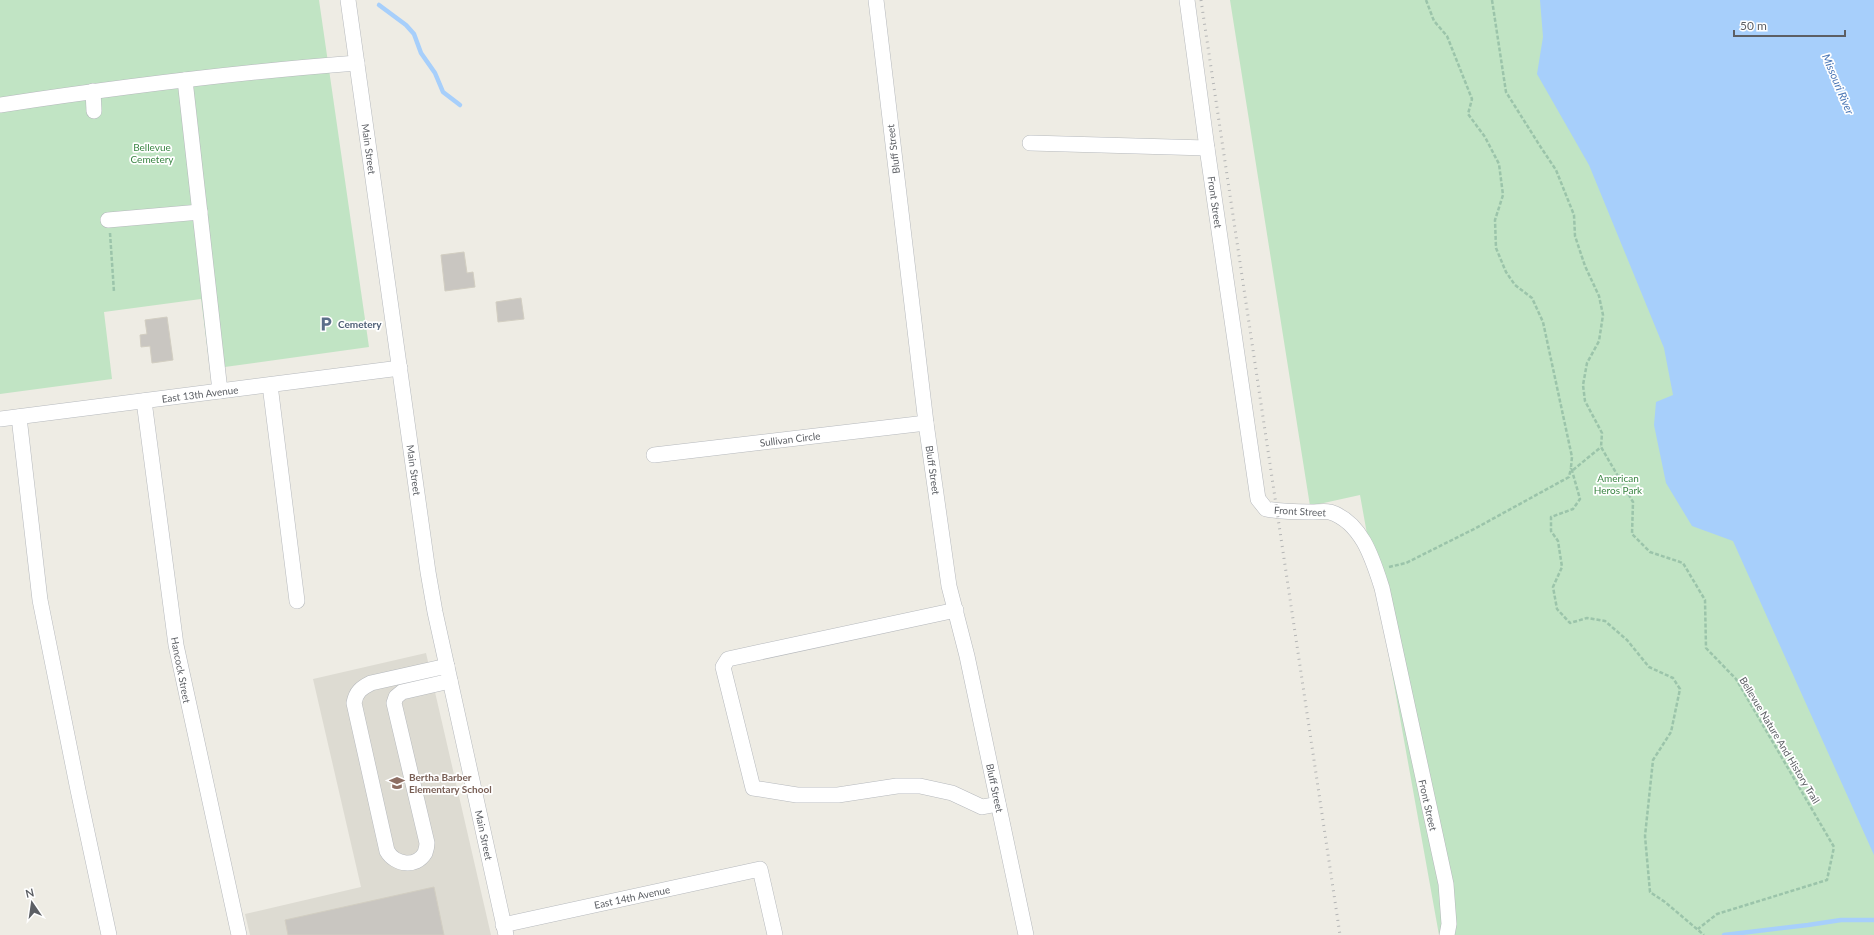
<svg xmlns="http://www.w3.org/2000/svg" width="1874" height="935" viewBox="0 0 1874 935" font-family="Lato,sans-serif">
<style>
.education{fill:#dddbd2}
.green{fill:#c1e4c4}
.water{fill:#a7cffb}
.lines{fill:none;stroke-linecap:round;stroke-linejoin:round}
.stream{stroke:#a7cffb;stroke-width:4.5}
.building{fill:#c9c6c1;stroke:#d2cec2}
.minor-casing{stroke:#b6b9bd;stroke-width:16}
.path{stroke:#9bc4aa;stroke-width:2.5;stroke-dasharray:4 2;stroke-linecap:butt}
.minor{stroke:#fff;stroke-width:15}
.rail{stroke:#b4b5b5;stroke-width:3;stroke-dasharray:1 5;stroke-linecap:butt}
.labels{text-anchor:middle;stroke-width:3.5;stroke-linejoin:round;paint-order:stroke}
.park-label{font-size:10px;fill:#3a8543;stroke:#fff}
.street-label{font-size:10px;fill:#5c5f64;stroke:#fff}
.service-label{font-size:10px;font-weight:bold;fill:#4e5e75;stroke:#fff;text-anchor:start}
.education-label{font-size:10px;font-weight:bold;fill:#785e54;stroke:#fff;text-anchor:start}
.water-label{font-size:11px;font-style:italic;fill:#4774b4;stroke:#fff}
</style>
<rect width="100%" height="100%" fill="#eeece4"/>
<path class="education" d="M 426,653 L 491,935 L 250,935 L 245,914 L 361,887 L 313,679 Z"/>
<g class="green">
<path d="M 0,0 L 319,0 L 369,347 L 210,369 L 201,299 L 104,312 L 112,379 L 0,394 Z"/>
<path d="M 1230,0 L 1580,0 L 1874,271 L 1874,935 L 1439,935 L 1360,495 L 1310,506 Z"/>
</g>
<path class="water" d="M 1540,0 L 1874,0 L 1874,855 L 1733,541 L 1692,526 L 1666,483 L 1654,425 L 1656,402 L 1673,395 L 1664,348 L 1589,165 L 1537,74 L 1543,37 Z"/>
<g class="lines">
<g class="stream">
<path d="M 379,5 L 406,25 L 414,34 L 421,53 L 435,73 L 443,92 L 460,105"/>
<path d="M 1724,935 L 1808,925 L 1841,920 L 1874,920"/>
</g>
</g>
<g class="building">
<path d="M 464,252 L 467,273 L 473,272 L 475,287 L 445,291 L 441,255 Z"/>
<path d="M 521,298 L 524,319 L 498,322 L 496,302 Z"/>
<path d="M 167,317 L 173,360 L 152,363 L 150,346 L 141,347 L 140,335 L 147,334 L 145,320 Z"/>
<path d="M 434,887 L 444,935 L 288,935 L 285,920 Z"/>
</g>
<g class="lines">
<g class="minor-casing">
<g id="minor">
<path d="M 348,0 L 428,572 L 435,612 L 506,935"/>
<path d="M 876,0 L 926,423 L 949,586 L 967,656 L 1026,935"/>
<path d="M 1187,0 L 1207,148 L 1258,499 L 1266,509 C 1281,512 1296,512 1312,512 C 1317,512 1325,511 1330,512 C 1362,522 1373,560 1382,588 L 1446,884 L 1449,924 L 1447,935"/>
<path d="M 185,80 L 220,391"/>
<path d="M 93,91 L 94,111"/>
<path d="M 0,105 C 119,87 238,72 357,63"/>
<path d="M 1030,143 L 1207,148"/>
<path d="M 108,220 L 200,212"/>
<path d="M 270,385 L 297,601"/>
<path d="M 144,401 L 176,645 L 239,935"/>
<path d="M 19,417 L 40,600 L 78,790 L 109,935"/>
<path d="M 0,419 L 400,368"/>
<path d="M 654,455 L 926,423"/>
<path d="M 956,610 L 728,659 L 723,667 L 753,788 L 797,795 L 838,795 L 897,786 L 920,786 L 952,793 L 982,807 L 998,804"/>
<path d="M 447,666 L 371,683 C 361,688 356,692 354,703 L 387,851 C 395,865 416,868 425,853 C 426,850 427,846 427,843 L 394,703 L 396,697 L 402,692 L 450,681"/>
<path d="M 503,925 L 760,869 L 775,935"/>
</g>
</g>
<g class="path">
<path d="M 1426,0 L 1434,21 L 1447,36 L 1472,99 L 1468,114 L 1485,137 L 1499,164 L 1503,195 L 1495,220 L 1496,248 L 1506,272 L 1515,285 L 1532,298 L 1543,322 L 1572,457 L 1571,467 L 1580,499 L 1573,509 L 1551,517 L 1551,531 L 1558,541 L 1562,567 L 1553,587 L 1557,609 L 1570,623 L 1587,618 L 1605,621 L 1627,640 L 1649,667 L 1673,678 L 1680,689 L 1671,732 L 1653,760 L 1645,836 L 1650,892 L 1665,902 L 1704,935"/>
<path d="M 1492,0 L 1506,92 L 1540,146 L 1556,170 L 1574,215 L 1575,236 L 1585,266 L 1599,296 L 1603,315 L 1599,341 L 1587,363 L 1583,385 L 1585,401 L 1602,433 L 1601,447 L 1633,502 L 1632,534 L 1650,552 L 1683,563 L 1705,600 L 1706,648 L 1736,679 L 1834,847 L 1827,880 L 1717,914 L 1698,929"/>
<path d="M 110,233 L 114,292"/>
<path d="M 1573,470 L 1601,447"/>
<path d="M 1389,567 L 1406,563 L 1476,528 L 1569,477 L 1571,468"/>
</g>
<use href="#minor" class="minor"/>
<path class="rail" d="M 1201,0 L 1340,935"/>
</g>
<defs>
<g id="parking-bare" transform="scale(1.2)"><path d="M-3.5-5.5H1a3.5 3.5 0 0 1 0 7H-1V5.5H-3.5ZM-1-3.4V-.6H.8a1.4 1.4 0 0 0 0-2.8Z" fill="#5c6f8a" stroke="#fff" stroke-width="2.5" paint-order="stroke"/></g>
<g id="school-bare" transform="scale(1.2)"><path d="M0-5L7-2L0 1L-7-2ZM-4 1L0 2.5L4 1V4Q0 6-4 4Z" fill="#8d6e63" stroke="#fff" stroke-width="2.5" paint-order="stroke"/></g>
</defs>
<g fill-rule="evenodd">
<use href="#parking-bare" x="326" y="324"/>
<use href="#school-bare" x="397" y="783"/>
</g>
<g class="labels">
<g class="park-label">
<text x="152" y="151">Bellevue<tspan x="152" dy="12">Cemetery</tspan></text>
<text x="1618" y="482">American<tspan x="1618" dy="12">Heros Park</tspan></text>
</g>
<g class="street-label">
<text transform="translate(369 149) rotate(82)" y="4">Main Street</text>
<text transform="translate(893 149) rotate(-97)" y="4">Bluff Street</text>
<text transform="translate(1215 202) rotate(82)" y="4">Front Street</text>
<text transform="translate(200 394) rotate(-7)" y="4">East 13th Avenue</text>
<text transform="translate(790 439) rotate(-7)" y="4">Sullivan Circle</text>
<text transform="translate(414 470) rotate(82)" y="4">Main Street</text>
<text transform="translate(933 470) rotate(82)" y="4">Bluff Street</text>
<text transform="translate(1300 511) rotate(3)" y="4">Front Street</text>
<text transform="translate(181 670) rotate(79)" y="4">Hancock Street</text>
<text transform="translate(1780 740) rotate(59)" y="4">Bellevue Nature And History Trail</text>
<text transform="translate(995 788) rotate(78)" y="4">Bluff Street</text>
<text transform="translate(1428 805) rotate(77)" y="4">Front Street</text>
<text transform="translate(484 835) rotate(78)" y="4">Main Street</text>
<text transform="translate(632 897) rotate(-12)" y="4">East 14th Avenue</text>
</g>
<g class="service-label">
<text x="338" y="328">Cemetery</text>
</g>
<g class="education-label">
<text x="409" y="781">Bertha Barber<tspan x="409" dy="12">Elementary School</tspan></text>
</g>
<g class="water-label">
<text transform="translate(1838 84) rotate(67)" y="4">Missouri River</text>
</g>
</g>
<g transform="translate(32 903) rotate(347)" stroke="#ffffff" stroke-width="3" paint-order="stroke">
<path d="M0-3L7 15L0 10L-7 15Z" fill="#5c5f64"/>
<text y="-6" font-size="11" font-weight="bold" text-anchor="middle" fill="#5c5f64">N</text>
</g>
<path d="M1734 30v6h111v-6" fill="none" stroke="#5c5f64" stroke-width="2"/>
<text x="1740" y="30" font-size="12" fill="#5c5f64" stroke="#ffffff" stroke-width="3" paint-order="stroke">50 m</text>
</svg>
